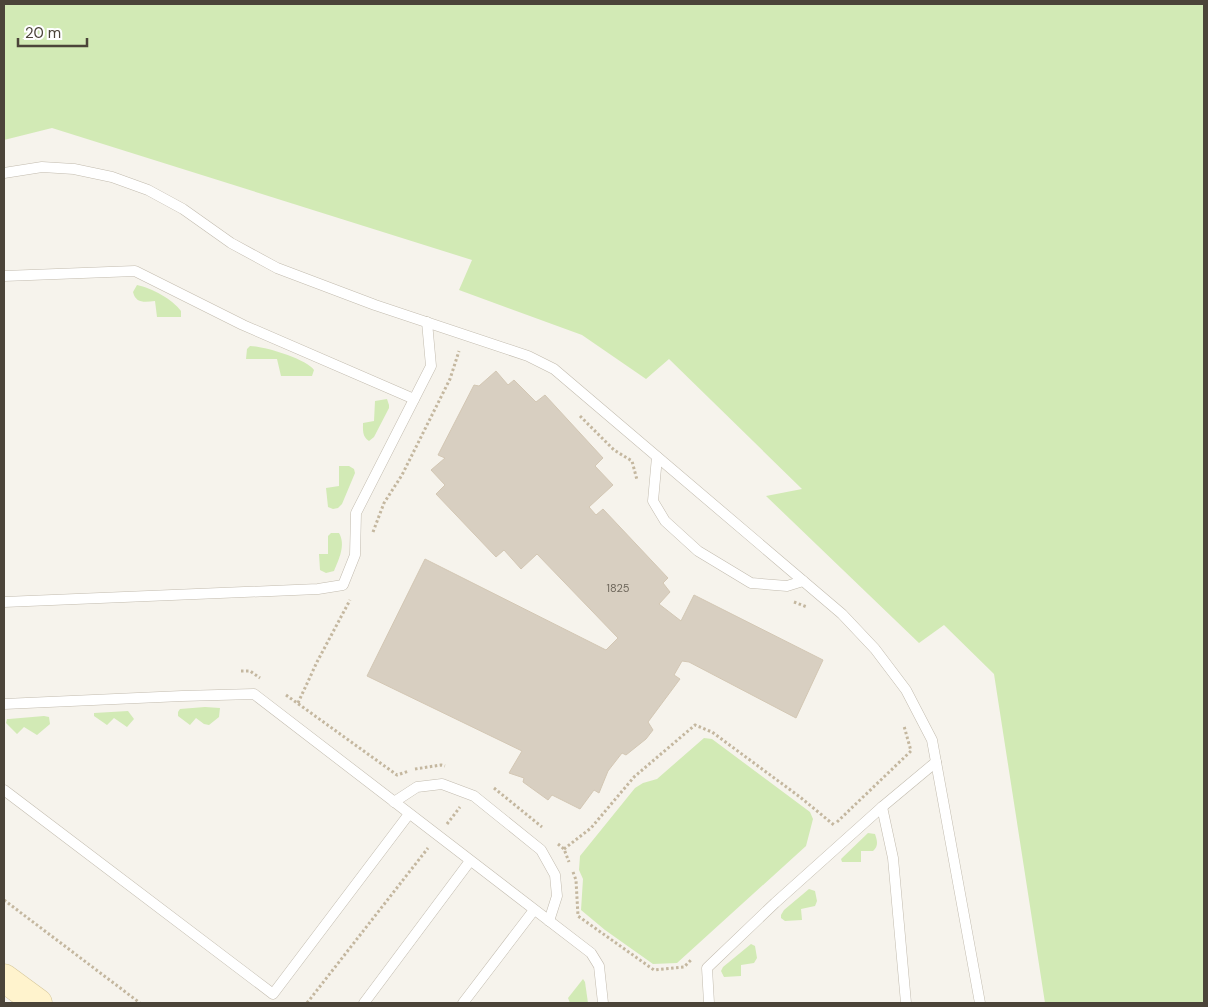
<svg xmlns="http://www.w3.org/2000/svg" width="1208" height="1007" viewBox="0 0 1208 1007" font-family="'DM Sans',sans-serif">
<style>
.green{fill:#d2eab5}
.building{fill:#d8cfc1;stroke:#d3c7b4}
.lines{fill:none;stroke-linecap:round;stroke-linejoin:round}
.lane-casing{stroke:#c2bbae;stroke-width:11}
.secondary-casing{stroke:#d6c79b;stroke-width:29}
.path{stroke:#c4b79f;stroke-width:3;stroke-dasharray:2.5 2.5;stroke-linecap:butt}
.lane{stroke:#fff;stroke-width:10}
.secondary{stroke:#fff3cd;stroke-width:28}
.labels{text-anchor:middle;stroke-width:4;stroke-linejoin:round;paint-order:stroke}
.number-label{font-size:11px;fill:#6e675b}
</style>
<rect width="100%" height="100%" fill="#f6f3ec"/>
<g class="green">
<path d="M 4,4 L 1204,4 L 1204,1003 L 1045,1003 L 994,674 L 944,625 L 919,643 L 766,496 L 802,489 L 669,359 L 646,379 L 582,335 L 459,290 L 472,260 L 52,128 L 4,140 Z"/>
<path d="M 137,285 C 152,288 172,299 181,311 L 181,317 L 157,317 L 155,301 C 145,302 136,304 133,292 Z"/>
<path d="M 250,346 C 263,346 307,359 314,370 L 312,376 L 281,376 L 277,359 L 246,359 L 247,349 Z"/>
<path d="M 387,399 L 389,405 L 389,408 L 374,437 L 369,441 C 362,437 363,429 363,423 L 374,421 L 375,401 Z"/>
<path d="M 339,466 L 349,466 L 354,469 L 355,473 L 342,504 L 338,508 L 333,509 L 328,507 L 326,488 L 339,486 Z"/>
<path d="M 331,533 L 339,533 C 346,545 339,559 334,571 L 326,573 L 320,570 L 319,554 L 328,554 L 328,536 Z"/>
<path d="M 205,707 L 220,708 L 219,717 L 209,725 L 204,724 L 196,718 L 190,725 L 178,716 L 178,712 L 180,709 Z"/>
<path d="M 128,711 L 134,719 L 127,727 L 114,718 L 107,725 L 94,716 L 94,713 Z"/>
<path d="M 44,716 L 49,717 L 50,724 L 37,735 L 24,727 L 17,734 L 6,723 L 7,719 L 9,719 Z"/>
<path d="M 704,738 L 712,739 L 810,812 L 813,819 L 806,846 L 677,963 L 653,964 L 605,930 L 581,910 L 583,879 L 579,870 L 580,856 L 635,788 L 643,783 L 657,779 Z"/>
<path d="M 868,833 L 875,834 C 877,840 879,846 873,851 L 861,851 L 861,862 L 842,862 L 841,859 Z"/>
<path d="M 809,889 L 815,891 L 817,901 L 815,906 L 801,909 L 802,920 L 785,921 L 781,918 L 781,915 L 784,910 Z"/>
<path d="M 751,944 L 755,946 L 757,958 L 754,963 L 741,965 L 741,976 L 724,977 L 721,971 L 723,967 Z"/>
<path d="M 583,979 L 585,982 L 588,1003 L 570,1003 L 568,998 Z"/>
</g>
<path class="building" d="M 496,371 L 508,385 L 514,380 L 536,402 L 545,395 L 603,458 L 595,466 L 613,485 L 589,507 L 596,515 L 603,509 L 668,578 L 663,583 L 670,592 L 659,604 L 681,621 L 694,595 L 823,660 L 796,718 L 689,662 L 682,661 L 674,675 L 680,679 L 648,722 L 653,730 L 646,739 L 626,755 L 622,753 L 608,771 L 599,793 L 594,790 L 580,809 L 552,795 L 548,800 L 523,782 L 524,778 L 509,773 L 522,751 L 367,676 L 425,559 L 606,650 L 618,638 L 537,554 L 521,569 L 504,550 L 496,557 L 436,494 L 445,485 L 431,470 L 445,458 L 438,455 L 474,385 L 479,386 Z"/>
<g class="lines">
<g class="lane-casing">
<g id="lane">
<path d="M 4,173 L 42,167 L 74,169 L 112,177 L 148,190 L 183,209 L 231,243 L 277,268 L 375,305 L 528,356 L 554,369 L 842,614 L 875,649 L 906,690 L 932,740 L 980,1003"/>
<path d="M 4,276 L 135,271 L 243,325 L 414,399"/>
<path d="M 657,457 L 653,501 L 665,521 L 698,551 L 751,583 L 787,586 L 803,581"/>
<path d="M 4,602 L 318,589 L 343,585 L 355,555 L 356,513 L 431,366 L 427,322"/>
<path d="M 4,704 L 182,696 L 254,694 L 591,953 L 599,966 L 603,1003"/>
<path d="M 4,790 L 273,994 L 409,814"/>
<path d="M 394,802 L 417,787 L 442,784 L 474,796 L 541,850 L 555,875 L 557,896 L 549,921"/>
<path d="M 882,807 L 936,762"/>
<path d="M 364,1003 L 470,861"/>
<path d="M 463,1003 L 534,910"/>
<path d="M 709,1003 L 707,968 L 775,903 L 882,807 L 893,858 L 906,1003"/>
</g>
</g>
<g class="secondary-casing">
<path id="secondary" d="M 4,978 L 38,1003"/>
</g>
<g class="path">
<path d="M 580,416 L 614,450 L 632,461 L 637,480"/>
<path d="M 373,532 L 384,503 L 402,475 L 450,379 L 459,351"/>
<path d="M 794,602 L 807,607"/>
<path d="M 241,671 L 250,671 L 260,678"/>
<path d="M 286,695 L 397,775 L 409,771"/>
<path d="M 298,703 L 317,662 L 350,600"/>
<path d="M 415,769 L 441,765 L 445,766"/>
<path d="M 494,788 L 542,827"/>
<path d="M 837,822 L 911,751 L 904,726"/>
<path d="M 447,824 L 460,807"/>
<path d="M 558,844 L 564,849 L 569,862"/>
<path d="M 564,849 L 591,828 L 634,777 L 695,725 L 712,732 L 800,797 L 834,825"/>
<path d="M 573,872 L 576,880 L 578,916 L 654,970 L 684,967 L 692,959"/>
<path d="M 4,900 L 140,1003"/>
<path d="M 307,1003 L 428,848"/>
</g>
<use href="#lane" class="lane"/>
<use href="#secondary" class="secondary"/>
</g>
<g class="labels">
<g class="number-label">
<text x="618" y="592">1825</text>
</g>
</g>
<rect width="1208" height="1007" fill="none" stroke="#4b4439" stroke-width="10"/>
<path d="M18 38v8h69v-8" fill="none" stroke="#4b4439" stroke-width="2.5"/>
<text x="25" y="38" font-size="15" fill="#4b4439" stroke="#ffffff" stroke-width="4" paint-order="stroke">20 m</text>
</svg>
